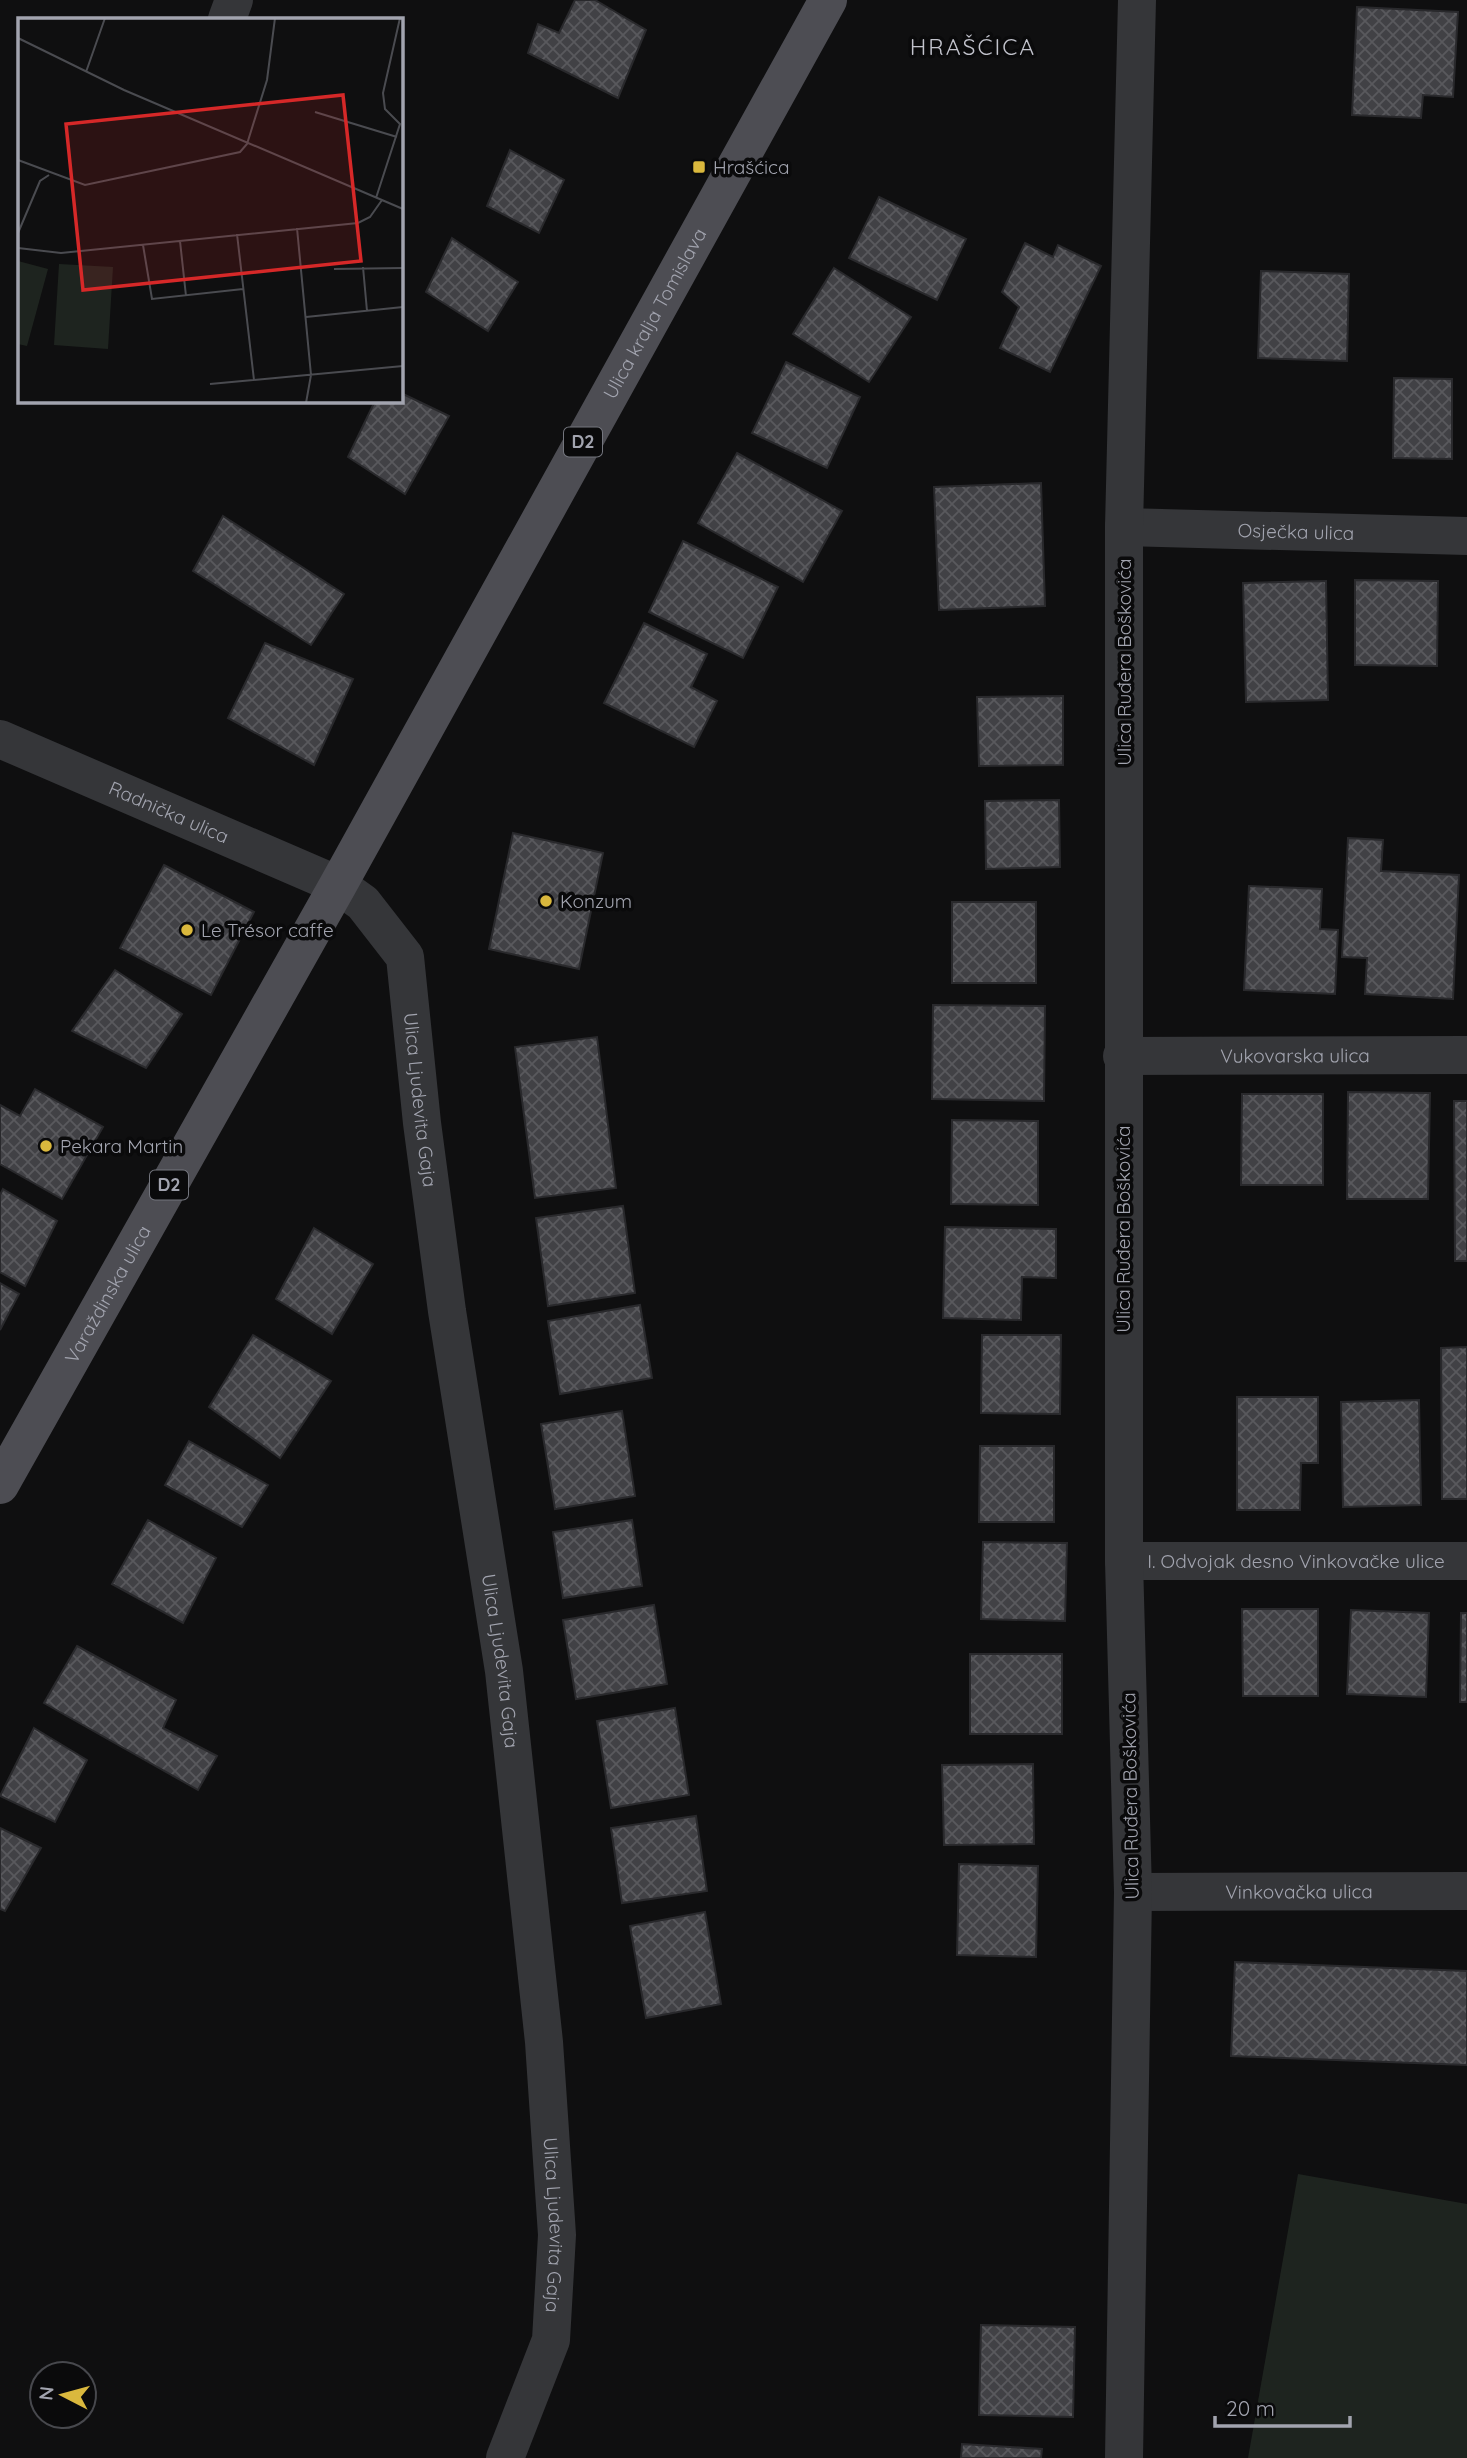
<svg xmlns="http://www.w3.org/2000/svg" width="1467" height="2458" viewBox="0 0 1467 2458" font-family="Quicksand,sans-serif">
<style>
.green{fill:#1e241f}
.building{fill:url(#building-cross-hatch);stroke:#29292c;stroke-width:2}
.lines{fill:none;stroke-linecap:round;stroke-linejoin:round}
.minor{stroke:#353639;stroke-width:38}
.major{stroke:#4d4d53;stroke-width:38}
.poi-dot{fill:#dab83d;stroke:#0a0a0b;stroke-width:2.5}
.labels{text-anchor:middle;stroke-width:7;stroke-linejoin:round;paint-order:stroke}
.shield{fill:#0a0a0b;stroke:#74767e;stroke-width:2}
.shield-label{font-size:18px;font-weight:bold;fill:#a2a4af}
.poi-label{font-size:19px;fill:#a2a4af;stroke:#0a0a0b;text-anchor:start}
.street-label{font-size:19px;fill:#a2a4af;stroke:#0a0a0b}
.quarter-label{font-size:23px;letter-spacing:2px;fill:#c2c3cc;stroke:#0a0a0b}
.inset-road{fill:none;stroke:#4a4b50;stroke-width:2}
.view{fill:#d62828;fill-opacity:0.15;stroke:#d62828;stroke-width:3.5}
.inset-edge{fill:none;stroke:#a2a4af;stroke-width:3.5}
</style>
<defs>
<pattern id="building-cross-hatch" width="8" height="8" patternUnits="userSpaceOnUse" patternTransform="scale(1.75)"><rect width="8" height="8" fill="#414145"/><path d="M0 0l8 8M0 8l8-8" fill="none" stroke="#59595d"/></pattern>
</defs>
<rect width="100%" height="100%" fill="#0f0f10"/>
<path class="green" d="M 1298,2174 L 1467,2204 L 1467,2458 L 1248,2458 Z"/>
<g class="building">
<path d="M 575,0 L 595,0 L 646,30 L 618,98 L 528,53 L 538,24 L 559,33 Z"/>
<path d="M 1357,7 L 1458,12 L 1453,97 L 1423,95 L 1421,118 L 1352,115 Z"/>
<path d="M 510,150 L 564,180 L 539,233 L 487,206 Z"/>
<path d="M 879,197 L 966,239 L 937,300 L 849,258 Z"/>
<path d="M 452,238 L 518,282 L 488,331 L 426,292 Z"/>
<path d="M 1025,243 L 1053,257 L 1058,245 L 1101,266 L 1050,372 L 1000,348 L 1019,307 L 1002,292 Z"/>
<path d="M 834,268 L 911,317 L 869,382 L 793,334 Z"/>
<path d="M 1261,271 L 1349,274 L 1347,361 L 1258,358 Z"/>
<path d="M 786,362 L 860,397 L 827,468 L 752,433 Z"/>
<path d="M 1394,378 L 1452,379 L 1452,459 L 1393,458 Z"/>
<path d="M 401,393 L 449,416 L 405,494 L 348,457 L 375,401 L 401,401 Z"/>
<path d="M 737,453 L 842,511 L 803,582 L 698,523 Z"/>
<path d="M 1041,483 L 1045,606 L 939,610 L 934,487 Z"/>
<path d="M 223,516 L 344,594 L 311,645 L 193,571 Z"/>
<path d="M 683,541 L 778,587 L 743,658 L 649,612 Z"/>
<path d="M 1355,580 L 1438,581 L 1437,666 L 1355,665 Z"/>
<path d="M 1326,581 L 1328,700 L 1246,702 L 1243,583 Z"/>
<path d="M 644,623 L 707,654 L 691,687 L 717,701 L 694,747 L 604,703 Z"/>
<path d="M 265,643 L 353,679 L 314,765 L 228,718 Z"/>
<path d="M 1063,696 L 1063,765 L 979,766 L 977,697 Z"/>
<path d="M 1059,800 L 1060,867 L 986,869 L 985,801 Z"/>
<path d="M 513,833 L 603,853 L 579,969 L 489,949 Z"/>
<path d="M 1348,838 L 1383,840 L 1381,871 L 1459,875 L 1453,999 L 1365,994 L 1367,958 L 1342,957 Z"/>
<path d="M 164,865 L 254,912 L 211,995 L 120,948 Z"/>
<path d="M 1249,886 L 1322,889 L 1320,929 L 1338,930 L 1335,994 L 1244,990 Z"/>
<rect x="952" y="902" width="84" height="81"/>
<path d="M 115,970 L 182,1014 L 146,1068 L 72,1031 Z"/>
<path d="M 933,1005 L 1045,1006 L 1044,1101 L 932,1099 Z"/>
<path d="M 597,1037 L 616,1188 L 535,1198 L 515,1047 Z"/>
<path d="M 35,1089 L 103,1127 L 62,1199 L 0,1164 L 0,1105 L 20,1116 Z"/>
<path d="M 1348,1092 L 1430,1093 L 1428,1199 L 1347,1199 Z"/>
<path d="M 1242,1094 L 1323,1094 L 1323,1185 L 1241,1185 Z"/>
<path d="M 1454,1101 L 1467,1101 L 1467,1261 L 1455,1261 Z"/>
<path d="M 952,1120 L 1038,1121 L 1038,1205 L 951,1204 Z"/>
<path d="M 3,1189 L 57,1221 L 25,1286 L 0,1272 L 0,1195 Z"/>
<path d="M 623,1206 L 635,1293 L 548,1306 L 536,1218 Z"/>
<path d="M 945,1227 L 1056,1229 L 1056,1278 L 1022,1277 L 1021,1320 L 943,1318 Z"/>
<path d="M 314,1228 L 373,1264 L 332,1334 L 276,1299 Z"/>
<path d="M 0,1283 L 19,1294 L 0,1330 Z"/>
<path d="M 640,1305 L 652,1378 L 560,1394 L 548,1321 Z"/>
<path d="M 253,1335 L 331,1381 L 280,1458 L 209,1407 Z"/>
<path d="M 982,1335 L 1061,1335 L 1060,1414 L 981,1413 Z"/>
<path d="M 1467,1347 L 1467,1499 L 1442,1499 L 1441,1348 Z"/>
<path d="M 1237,1397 L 1318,1397 L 1318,1463 L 1301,1463 L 1300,1510 L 1237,1510 Z"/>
<path d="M 1419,1400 L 1421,1505 L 1343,1507 L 1341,1402 Z"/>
<path d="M 622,1411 L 635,1496 L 555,1509 L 541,1424 Z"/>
<path d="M 189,1441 L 268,1485 L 242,1527 L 165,1485 Z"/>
<path d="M 980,1446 L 1054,1446 L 1054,1522 L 979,1522 Z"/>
<path d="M 148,1520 L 216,1558 L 183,1623 L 112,1584 Z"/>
<path d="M 632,1520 L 642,1586 L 563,1598 L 553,1532 Z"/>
<path d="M 983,1542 L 1067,1543 L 1065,1621 L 981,1619 Z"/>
<path d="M 654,1605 L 667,1684 L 576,1699 L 563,1620 Z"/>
<path d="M 1242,1609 L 1318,1609 L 1318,1696 L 1243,1696 Z"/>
<path d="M 1351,1610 L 1429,1613 L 1426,1697 L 1347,1694 Z"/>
<path d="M 1461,1613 L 1467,1613 L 1467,1702 L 1460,1702 Z"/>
<path d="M 77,1646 L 176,1700 L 163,1728 L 217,1756 L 198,1790 L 44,1703 Z"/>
<rect x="970" y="1654" width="92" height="80"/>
<path d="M 675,1708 L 689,1795 L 611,1808 L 597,1721 Z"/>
<path d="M 34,1728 L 87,1760 L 55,1822 L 0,1796 Z"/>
<path d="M 1033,1764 L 1034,1844 L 944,1845 L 942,1765 Z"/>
<path d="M 696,1816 L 707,1891 L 622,1903 L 611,1828 Z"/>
<path d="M 0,1828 L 41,1848 L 5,1911 L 0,1909 Z"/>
<path d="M 959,1864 L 1038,1866 L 1036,1957 L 957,1955 Z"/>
<path d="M 705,1912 L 721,2004 L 646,2018 L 630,1926 Z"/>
<path d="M 1235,1962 L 1467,1971 L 1467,2065 L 1231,2056 Z"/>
<path d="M 981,2325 L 1075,2327 L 1073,2417 L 979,2415 Z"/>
<path d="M 962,2444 L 1042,2449 L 1041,2458 L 961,2458 Z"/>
</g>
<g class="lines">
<g class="minor">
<path d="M 227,19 L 234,0"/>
<path id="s1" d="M 1124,527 L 1467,536"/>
<path id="s2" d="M 0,739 L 338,885 L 363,903 L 405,957 L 422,1123 L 447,1311 L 504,1671 L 544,2042 L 557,2235 L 551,2340 L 505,2458"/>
<path id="s3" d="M 1122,1056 L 1467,1055"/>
<path id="s4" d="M 1124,1561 L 1467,1561"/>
<path id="s5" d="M 1133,1892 L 1467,1891"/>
<path d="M 1124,2458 L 1133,1892 L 1124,1561 L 1124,527 L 1137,0"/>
</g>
<path class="major" id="s6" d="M 0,1485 L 338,885 L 828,0"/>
</g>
<g class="poi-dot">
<rect x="692" y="160" width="14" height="14" rx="3.5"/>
<circle cx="546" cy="901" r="7"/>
<circle cx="187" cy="930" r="7"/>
<circle cx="46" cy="1146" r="7"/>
</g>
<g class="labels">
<g class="shield">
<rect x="564" y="427.5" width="38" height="29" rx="5"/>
<rect x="150" y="1170.5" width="38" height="29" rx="5"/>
</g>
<g class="shield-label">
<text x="583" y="448">D2</text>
<text x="169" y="1191">D2</text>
</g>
<g class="poi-label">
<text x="713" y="174">Hrašćica</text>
<text x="560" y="908">Konzum</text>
<text x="201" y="937">Le Trésor caffe</text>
<text x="60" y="1153">Pekara Martin</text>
</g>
<g class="street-label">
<text dy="7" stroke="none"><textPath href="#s6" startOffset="1342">Ulica kralja Tomislava</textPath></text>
<text dy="7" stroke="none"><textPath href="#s1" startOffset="172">Osječka ulica</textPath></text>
<text transform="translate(1124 662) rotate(-90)" y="7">Ulica Ruđera Boškovića</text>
<text dy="7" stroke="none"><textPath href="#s2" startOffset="184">Radnička ulica</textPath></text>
<text dy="7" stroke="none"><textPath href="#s3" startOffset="173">Vukovarska ulica</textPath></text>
<text dy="7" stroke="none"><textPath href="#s2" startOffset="611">Ulica Ljudevita Gaja</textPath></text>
<text transform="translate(1123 1229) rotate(-90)" y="7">Ulica Ruđera Boškovića</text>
<text dy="7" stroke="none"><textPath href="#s6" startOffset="219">Varaždinska ulica</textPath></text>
<text dy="7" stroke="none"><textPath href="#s4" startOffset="172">I. Odvojak desno Vinkovačke ulice</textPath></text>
<text dy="7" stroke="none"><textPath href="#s2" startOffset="1178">Ulica Ljudevita Gaja</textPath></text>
<text transform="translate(1130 1796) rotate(-91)" y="7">Ulica Ruđera Boškovića</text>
<text dy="7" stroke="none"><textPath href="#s5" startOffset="166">Vinkovačka ulica</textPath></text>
<text dy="7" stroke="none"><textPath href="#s2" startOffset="1745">Ulica Ljudevita Gaja</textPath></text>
</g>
<g class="quarter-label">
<text x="973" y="55">HRAŠĆICA</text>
</g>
</g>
<g transform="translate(18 18)">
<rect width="385" height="385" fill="#0f0f10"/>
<path d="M 0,243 L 30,251 L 9,328 L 0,326 ZM 41,246 L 95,249 L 90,331 L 36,327 Z" fill="#1e241f"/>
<path class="inset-road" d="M 0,20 L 106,72 L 385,191M 68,54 L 87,0M 297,94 L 379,119M 0,142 L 67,167 L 222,134 L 229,126 L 249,62 L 257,0M 358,180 L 382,106 L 367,91 L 365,75 L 382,0M 279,210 L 293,357 L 288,385M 0,215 L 22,163 L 31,157M 219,216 L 236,362M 162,223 L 168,278M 125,227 L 134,281 L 225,271M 0,230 L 43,235 L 340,205 L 352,199 L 364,182M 345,249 L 349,293M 316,251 L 385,250M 288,299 L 385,289M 192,366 L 385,348"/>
<path class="view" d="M 325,77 L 343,243 L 65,272 L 48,106 Z"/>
<rect width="385" height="385" class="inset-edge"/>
</g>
<g transform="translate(63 2395) rotate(276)"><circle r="33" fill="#0a0a0b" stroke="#47484d" stroke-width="2"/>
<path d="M0-5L12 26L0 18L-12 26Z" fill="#dab83d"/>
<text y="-10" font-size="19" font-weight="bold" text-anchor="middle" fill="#a2a4af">N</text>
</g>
<path d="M1215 2416v10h135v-10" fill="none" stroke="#a2a4af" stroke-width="3.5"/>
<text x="1226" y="2416" font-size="21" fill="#a2a4af" stroke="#0a0a0b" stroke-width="5" paint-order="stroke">20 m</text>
</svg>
